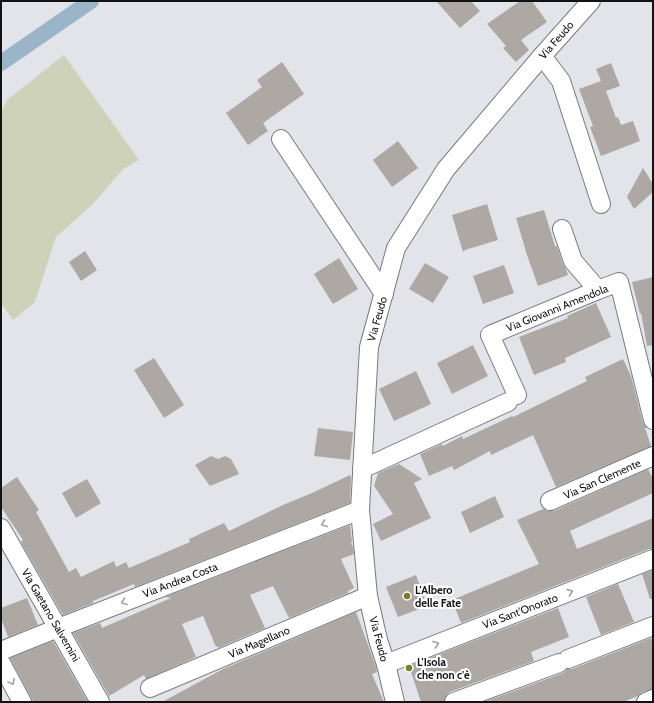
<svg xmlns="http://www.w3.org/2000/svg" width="654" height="703" viewBox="0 0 654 703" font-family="Cabin,sans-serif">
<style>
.green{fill:#cdd2b9}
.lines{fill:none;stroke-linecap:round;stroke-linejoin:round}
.canal{stroke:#9ab5c8;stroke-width:16}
.building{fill:#ada8a3}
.street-casing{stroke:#777a7f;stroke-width:20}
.street{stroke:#fff;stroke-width:18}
.oneway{stroke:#a0a0a1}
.poi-dot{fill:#74802d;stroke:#fff;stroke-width:1.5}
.labels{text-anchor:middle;stroke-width:4;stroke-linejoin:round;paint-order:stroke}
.street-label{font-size:11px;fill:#111214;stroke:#fff}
.poi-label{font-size:11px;font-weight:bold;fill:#111214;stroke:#fff;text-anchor:start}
</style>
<rect width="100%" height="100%" fill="#e2e4ea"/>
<path class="green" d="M 64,55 L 139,160 L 123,169 L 93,204 L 56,237 L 35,302 L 13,320 L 1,303 L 1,112 L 7,100 Z"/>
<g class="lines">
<path class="canal" d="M 1,63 L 91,1"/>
</g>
<g class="building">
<path d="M 436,1 L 471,1 L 480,11 L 460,28 Z"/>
<path d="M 520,1 L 532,1 L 547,22 L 521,40 L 529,50 L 516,62 L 503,48 L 506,46 L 487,24 Z"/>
<path d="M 282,62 L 304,94 L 263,123 L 268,131 L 248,145 L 226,113 L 262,87 L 257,80 Z"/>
<path d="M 611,63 L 620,86 L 606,91 L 616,118 L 618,117 L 621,125 L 633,121 L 640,141 L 601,156 L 590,127 L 593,126 L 579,89 L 601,81 L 596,69 Z"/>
<path d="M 398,141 L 418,168 L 392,187 L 373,160 Z"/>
<path d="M 643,168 L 653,184 L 653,192 L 634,209 L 627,197 Z"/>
<path d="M 487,204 L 498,240 L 465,250 L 463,252 L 452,215 Z"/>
<path d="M 544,210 L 555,246 L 557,246 L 563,264 L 566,269 L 568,275 L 538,286 L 527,255 L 516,218 Z"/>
<path d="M 85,251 L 97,270 L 81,281 L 69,262 Z"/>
<path d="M 339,258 L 358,289 L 333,304 L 314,274 Z"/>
<path d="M 425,263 L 449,277 L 433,303 L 409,289 Z"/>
<path d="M 504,265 L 514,293 L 483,304 L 473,276 Z"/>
<path d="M 653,277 L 653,345 L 647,346 L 641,313 L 640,314 L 632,282 Z"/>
<path d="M 596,303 L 611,337 L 565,358 L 566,362 L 534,375 L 519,337 L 568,318 L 567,316 Z"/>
<path d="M 473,345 L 488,376 L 452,394 L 437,363 Z"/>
<path d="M 154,358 L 184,405 L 164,418 L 134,370 Z"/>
<path d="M 623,359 L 631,376 L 643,423 L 647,428 L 645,428 L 651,446 L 556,487 L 533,435 L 491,455 L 490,451 L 454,470 L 452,466 L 429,476 L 420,454 L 442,444 L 443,446 L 462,436 L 463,439 L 512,416 L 513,417 L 587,381 L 585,377 Z"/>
<path d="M 416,371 L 431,404 L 394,421 L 379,389 Z"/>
<path d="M 318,428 L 353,432 L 350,460 L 314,456 Z"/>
<path d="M 211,456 L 218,459 L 225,456 L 231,459 L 239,474 L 210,486 L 195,465 Z"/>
<path d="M 399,464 L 422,479 L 414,483 L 431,518 L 381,541 L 373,524 L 393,514 L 374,486 L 378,473 Z"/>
<path d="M 648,469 L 653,479 L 653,493 L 570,531 L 577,549 L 653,518 L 653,549 L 649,549 L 461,623 L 452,600 L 539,564 L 517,520 L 543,509 L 548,511 L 554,511 Z"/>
<path d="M 350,475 L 351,477 L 350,503 L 135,587 L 134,584 L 93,601 L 93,603 L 63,615 L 22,544 L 21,541 L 23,540 L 1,507 L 1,488 L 17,477 L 39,510 L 36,512 L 69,572 L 76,568 L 81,577 L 114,561 L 116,567 L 126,562 L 129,568 L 190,542 L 189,539 L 224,523 L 229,531 L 283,505 L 312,493 Z"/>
<path d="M 87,479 L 101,503 L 76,518 L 62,493 Z"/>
<path d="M 495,496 L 504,517 L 470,533 L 461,512 Z"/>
<path d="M 350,525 L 352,542 L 351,543 L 353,547 L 354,554 L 341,559 L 354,588 L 348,591 L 348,593 L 289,618 L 273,586 L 250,595 L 265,628 L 218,648 L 218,646 L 216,647 L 203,616 L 182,624 L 196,657 L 146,679 L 144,675 L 109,696 L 73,633 L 100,623 L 102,628 L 171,598 L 165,597 Z"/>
<path d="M 653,570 L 653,599 L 650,599 L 642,574 Z"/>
<path d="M 416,575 L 427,606 L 398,617 L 386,587 Z"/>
<path d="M 618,584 L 634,622 L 601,635 L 586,597 Z"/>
<path d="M 27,598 L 38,625 L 8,637 L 1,618 L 1,608 Z"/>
<path d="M 558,608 L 569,637 L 531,652 L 534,661 L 450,692 L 446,696 L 444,702 L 421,702 L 409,666 Z"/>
<path d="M 356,612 L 376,667 L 377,672 L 372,674 L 384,702 L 162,702 L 223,669 Z"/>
<path d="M 651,638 L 653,643 L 653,689 L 642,692 L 638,696 L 623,702 L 484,702 L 563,673 L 567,669 L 572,669 Z"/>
<path d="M 53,641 L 88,702 L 33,702 L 31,697 L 10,658 Z"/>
</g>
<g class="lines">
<g class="street-casing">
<g id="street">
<path d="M 542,56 L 561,81 L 601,204"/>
<path d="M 281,139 L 384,294"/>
<path d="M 562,229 L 573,261 L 598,290"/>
<path d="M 517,395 L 490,335 L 598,290 L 619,282 L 653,420"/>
<path d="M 362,469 L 508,402"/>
<path d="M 550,501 L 653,456"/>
<path d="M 1,528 L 58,628 L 100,702"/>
<path d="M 1,651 L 58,628 L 360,510"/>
<path d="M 568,659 L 653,626"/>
<path d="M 1,663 L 22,702"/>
<path d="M 386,664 L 653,559"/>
<path d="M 150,688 L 368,596"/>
<path d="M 395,702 L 386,664 L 378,640 L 368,596 L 360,510 L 369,347 L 396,248 L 446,169 L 542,56 L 591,1"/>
<path d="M 454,702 L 559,663"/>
<path d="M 646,702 L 653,699"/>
</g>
</g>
<use href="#street" class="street"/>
</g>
<defs><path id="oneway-chevron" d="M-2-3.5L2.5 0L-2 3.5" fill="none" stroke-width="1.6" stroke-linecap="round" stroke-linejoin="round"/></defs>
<g class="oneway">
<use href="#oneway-chevron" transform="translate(324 524) rotate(159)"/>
<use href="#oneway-chevron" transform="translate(570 592) rotate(-21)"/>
<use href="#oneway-chevron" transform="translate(124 602) rotate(159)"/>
<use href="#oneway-chevron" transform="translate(436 644) rotate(-21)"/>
<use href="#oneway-chevron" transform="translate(12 682) rotate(62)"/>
</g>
<g class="poi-dot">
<circle cx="407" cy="596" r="4"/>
<circle cx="409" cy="668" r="4"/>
</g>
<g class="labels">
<g class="street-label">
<text transform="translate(556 40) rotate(-49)" y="4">Via Feudo</text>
<text transform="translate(557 308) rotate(-22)" y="4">Via Giovanni Amendola</text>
<text transform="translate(377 319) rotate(-74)" y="4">Via Feudo</text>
<text transform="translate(602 479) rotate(-24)" y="4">Via San Clemente</text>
<text transform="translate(180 580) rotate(-21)" y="4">Via Andrea Costa</text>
<text transform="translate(520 611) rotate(-21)" y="4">Via Sant'Onorato</text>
<text transform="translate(51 615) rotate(60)" y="4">Via Gaetano Salvemini</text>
<text transform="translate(379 639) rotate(75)" y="4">Via Feudo</text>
<text transform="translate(259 642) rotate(-23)" y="4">Via Magellano</text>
</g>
<g class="poi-label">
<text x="415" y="594">L'Albero<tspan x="415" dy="13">delle Fate</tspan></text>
<text x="417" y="666">L'Isola<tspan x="417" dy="13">che non c'è</tspan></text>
</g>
</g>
<rect width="654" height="703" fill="none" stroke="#111214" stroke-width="4"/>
</svg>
